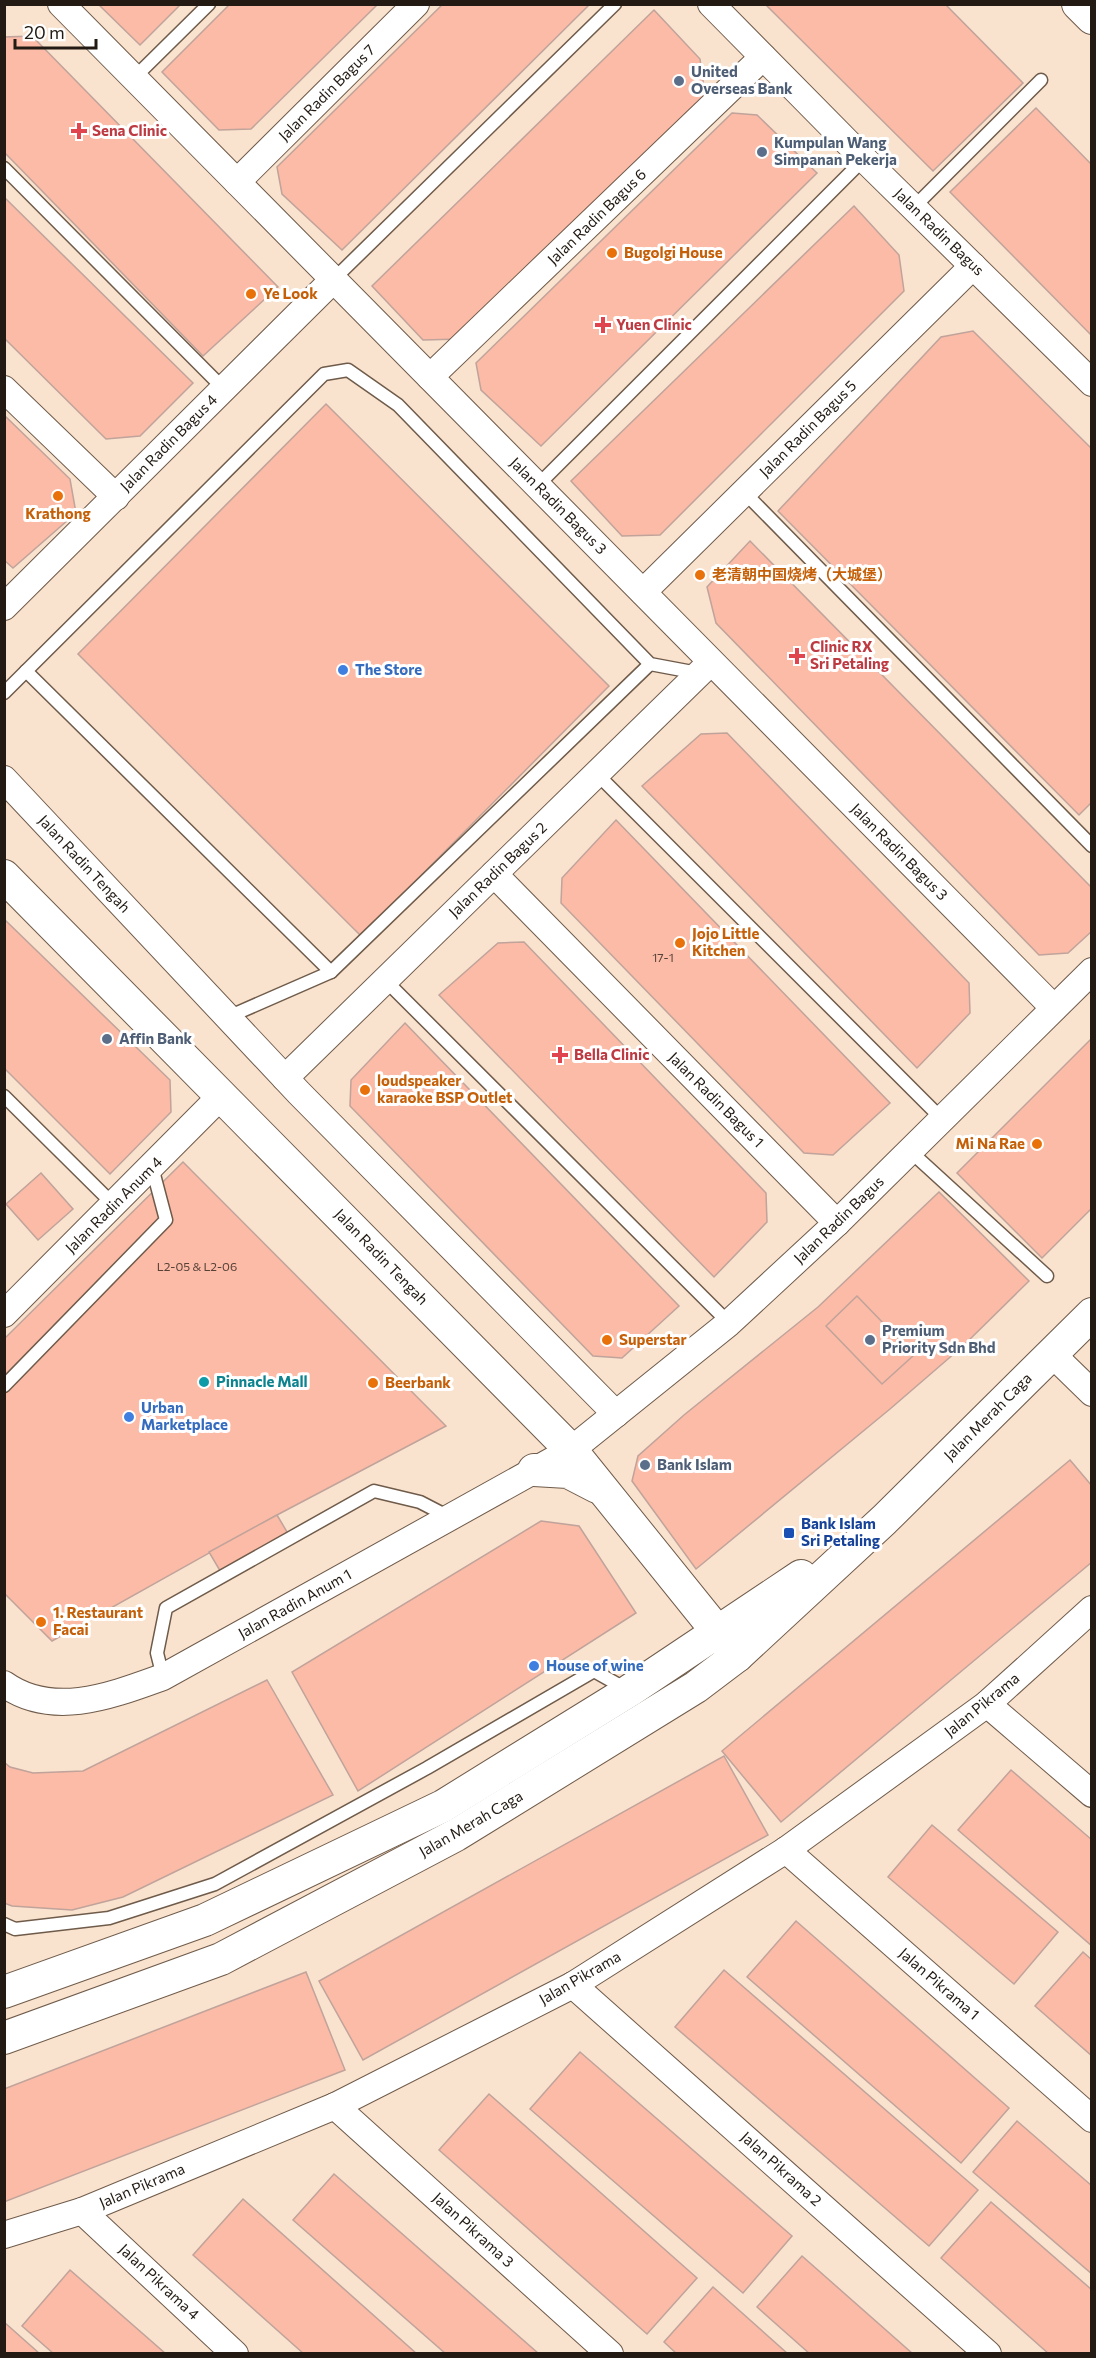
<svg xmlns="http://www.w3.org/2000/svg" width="1096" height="2358" viewBox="0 0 1096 2358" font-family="Commissioner,'Noto Sans SC',sans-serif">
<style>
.building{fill:#fbbba7;stroke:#c0a39a;stroke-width:1.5}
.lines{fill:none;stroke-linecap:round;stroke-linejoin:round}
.service-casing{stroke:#6f5b4a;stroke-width:15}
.minor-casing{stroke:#6f5b4a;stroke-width:28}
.tertiary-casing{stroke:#6f5b4a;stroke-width:34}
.service{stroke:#fff;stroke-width:12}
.minor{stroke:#fff;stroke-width:26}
.tertiary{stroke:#fff;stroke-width:32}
.service-dot{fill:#5c6f8a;stroke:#fff;stroke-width:2}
.health-dot{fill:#e0444e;stroke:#fff;stroke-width:2}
.food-dot{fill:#e8710a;stroke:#fff;stroke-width:2}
.shop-dot{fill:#3f7fe0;stroke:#fff;stroke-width:2}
.culture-dot{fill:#0f9aa8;stroke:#fff;stroke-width:2}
.transit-dot{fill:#1a4fb4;stroke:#fff;stroke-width:2}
.labels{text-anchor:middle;stroke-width:6;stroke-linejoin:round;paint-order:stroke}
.number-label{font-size:12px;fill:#584238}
.service-label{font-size:15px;font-weight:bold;fill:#4e5e75;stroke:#fff;text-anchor:start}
.street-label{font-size:15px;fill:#221a13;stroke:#fff}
.health-label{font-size:15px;font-weight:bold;fill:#be3a42;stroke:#fff;text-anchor:start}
.food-label{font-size:15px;font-weight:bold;fill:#c56008;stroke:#fff;text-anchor:start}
.shop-label{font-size:15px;font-weight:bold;fill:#366cbe;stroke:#fff;text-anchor:start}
.culture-label{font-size:15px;font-weight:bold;fill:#0d838f;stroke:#fff;text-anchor:start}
.transit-label{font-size:15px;font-weight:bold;fill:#164399;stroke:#fff;text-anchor:start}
</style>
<rect width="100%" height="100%" fill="#f9e2ce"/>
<g class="building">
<path d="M 98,4 L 181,4 L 140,45 Z"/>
<path d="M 230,4 L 378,4 L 251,129 L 219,130 L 162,72 Z"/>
<path d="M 443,4 L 590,4 L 342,250 L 282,194 L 277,167 Z"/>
<path d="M 765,4 L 945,4 L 1023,83 L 933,171 Z"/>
<path d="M 654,10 L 700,59 L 705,95 L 461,339 L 423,340 L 372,286 Z"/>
<path d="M 32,36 L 278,287 L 203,356 L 4,152 L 4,37 Z"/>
<path d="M 1036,108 L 1092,165 L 1092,336 L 950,192 Z"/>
<path d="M 732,113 L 757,115 L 817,173 L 541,446 L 481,390 L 476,363 Z"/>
<path d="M 4,197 L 193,383 L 140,436 L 106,439 L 4,338 Z"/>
<path d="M 854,206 L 899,255 L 904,291 L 660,535 L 622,536 L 571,481 Z"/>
<path d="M 973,331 L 1092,449 L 1092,802 L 1079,815 L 778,511 L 941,337 Z"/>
<path d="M 326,404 L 609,686 L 361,936 L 78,654 Z"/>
<path d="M 4,415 L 70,479 L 76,513 L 13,568 L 4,560 Z"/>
<path d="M 750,541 L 1092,888 L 1092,931 L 1068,953 L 1039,955 L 716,623 L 707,587 Z"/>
<path d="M 727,733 L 969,983 L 970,1013 L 917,1068 L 642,786 L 701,734 Z"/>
<path d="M 616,820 L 890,1103 L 833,1155 L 804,1153 L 561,903 L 562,878 Z"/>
<path d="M 4,919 L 170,1080 L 171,1112 L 110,1174 L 4,1068 Z"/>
<path d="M 524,942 L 766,1193 L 767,1222 L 714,1277 L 439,995 L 498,943 Z"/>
<path d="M 405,1023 L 679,1306 L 622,1358 L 593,1356 L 350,1106 L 351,1080 Z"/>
<path d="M 1092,1038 L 1092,1208 L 1042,1258 L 957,1173 Z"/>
<path d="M 183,1162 L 446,1426 L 277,1515 L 52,1641 L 4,1593 L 4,1339 Z"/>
<path d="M 41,1173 L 73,1209 L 38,1240 L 6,1204 Z"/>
<path d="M 939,1192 L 1029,1281 L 963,1346 L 890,1409 L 696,1569 L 632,1481 L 638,1456 L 684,1415 L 818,1307 Z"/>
<path d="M 857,1296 L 914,1355 L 882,1384 L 826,1326 Z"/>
<path d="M 1070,1460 L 1092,1486 L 1092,1562 L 781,1822 L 722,1751 Z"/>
<path d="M 277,1515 L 293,1542 L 226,1581 L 209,1552 Z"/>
<path d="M 541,1521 L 579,1526 L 636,1613 L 358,1791 L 292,1672 Z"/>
<path d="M 267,1680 L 333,1795 L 123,1897 L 72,1910 L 12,1906 L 4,1903 L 4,1762 L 10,1767 L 33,1773 L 83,1771 Z"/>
<path d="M 724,1756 L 768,1835 L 363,2060 L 319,1981 Z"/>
<path d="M 1011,1770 L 1092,1840 L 1092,1946 L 958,1830 Z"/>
<path d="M 932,1825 L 1058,1932 L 1014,1984 L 888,1877 Z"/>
<path d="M 796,1921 L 1009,2108 L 961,2163 L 747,1977 Z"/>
<path d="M 1083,1952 L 1092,1960 L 1092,2056 L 1035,2006 Z"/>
<path d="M 724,1970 L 978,2190 L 929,2246 L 675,2027 Z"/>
<path d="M 306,1972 L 345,2070 L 4,2202 L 4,2089 Z"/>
<path d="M 580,2052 L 792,2236 L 743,2293 L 530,2109 Z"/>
<path d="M 489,2094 L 697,2278 L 647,2334 L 439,2150 Z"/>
<path d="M 1017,2121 L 1092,2186 L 1092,2274 L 973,2172 Z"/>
<path d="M 334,2174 L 539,2354 L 446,2354 L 293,2220 Z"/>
<path d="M 243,2199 L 417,2354 L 304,2354 L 193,2255 Z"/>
<path d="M 991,2202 L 1092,2290 L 1092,2354 L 1049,2354 L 941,2258 Z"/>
<path d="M 802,2256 L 913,2354 L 810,2354 L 757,2307 Z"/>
<path d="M 70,2270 L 166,2354 L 54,2354 L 22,2326 Z"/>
<path d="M 713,2287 L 788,2354 L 677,2354 L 664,2342 Z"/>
<path d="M 4,2322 L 40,2354 L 4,2354 Z"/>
</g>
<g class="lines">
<g class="service-casing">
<g id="service">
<path d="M 134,78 L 209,4"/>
<path d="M 4,168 L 224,389"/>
<path d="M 913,208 L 1041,80"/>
<path d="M 334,279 L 615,4"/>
<path d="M 537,486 L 864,159"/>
<path d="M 744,492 L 1092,846"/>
<path d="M 26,671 L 331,972"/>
<path d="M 4,693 L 324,374 L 348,370 L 398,405 L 650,664 L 698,673"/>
<path d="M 597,774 L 942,1119"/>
<path d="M 385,980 L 729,1323"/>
<path d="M 228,1017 L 331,972 L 650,664"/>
<path d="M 4,1096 L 114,1205"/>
<path d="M 910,1151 L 1047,1276"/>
<path d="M 4,1386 L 166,1220 L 152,1167"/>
<path d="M 163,1677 L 157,1653 L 166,1608 L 374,1491 L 420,1502 L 449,1517"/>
<path d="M 4,1924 L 15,1929 L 109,1918 L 215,1884 L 427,1768 L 594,1671 L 626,1689"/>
</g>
</g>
<g class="minor-casing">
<g id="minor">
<path d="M 61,4 L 1054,1008"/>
<path d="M 711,4 L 864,159 L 1092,383"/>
<path d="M 237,182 L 416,4"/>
<path d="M 430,377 L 763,57"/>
<path d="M 4,389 L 116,497"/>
<path d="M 643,592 L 973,266"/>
<path d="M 4,607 L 334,279"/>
<path d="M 4,779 L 299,1093 L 616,1414"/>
<path d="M 494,874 L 837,1223"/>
<path d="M 285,1078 L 711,662"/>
<path d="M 4,1314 L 222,1095"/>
<path d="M 1052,1354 L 1092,1393"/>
<path d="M 4,1684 C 53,1719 113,1695 163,1677 L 571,1450 L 729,1323 L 837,1223 L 1092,971"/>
<path d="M 987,1704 L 1092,1794"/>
<path d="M 786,1850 L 1092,2119"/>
<path d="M 573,1985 L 988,2354"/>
<path d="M 335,2106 L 610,2354"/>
<path d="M 82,2211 L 235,2354"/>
<path d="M 4,2235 L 82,2211 L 335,2106 L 573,1985 L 786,1850 L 987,1704 L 1092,1609"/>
</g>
</g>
<g class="tertiary-casing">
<g id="tertiary">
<path d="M 1078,4 L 1092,18"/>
<path d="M 4,876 L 571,1450 L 737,1656"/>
<path d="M 534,1470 L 568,1472 L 597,1487"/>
<path d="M 4,1992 L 205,1920 L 443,1806 L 629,1691 L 801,1576"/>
<path d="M 4,2038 L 221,1959 L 456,1835 L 696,1687 L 737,1656 L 884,1520 L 1092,1314"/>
</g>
</g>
<use href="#service" class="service"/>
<use href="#minor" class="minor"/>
<use href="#tertiary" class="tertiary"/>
</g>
<g class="service-dot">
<circle cx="679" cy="81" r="6"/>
<circle cx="762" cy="152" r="6"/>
<circle cx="107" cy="1039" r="6"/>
<circle cx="870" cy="1340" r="6"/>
<circle cx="645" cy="1465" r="6"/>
</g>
<g class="health-dot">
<path d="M76 122h6v6h6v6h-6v6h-6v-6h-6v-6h6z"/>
<path d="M600 316h6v6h6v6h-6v6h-6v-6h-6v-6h6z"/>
<path d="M794 647h6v6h6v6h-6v6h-6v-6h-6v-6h6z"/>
<path d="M557 1046h6v6h6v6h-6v6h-6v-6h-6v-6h6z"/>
</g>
<g class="food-dot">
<circle cx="612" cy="253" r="6"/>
<circle cx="251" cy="294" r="6"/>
<circle cx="58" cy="496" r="6"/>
<circle cx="700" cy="575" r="6"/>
<circle cx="680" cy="943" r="6"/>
<circle cx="365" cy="1090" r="6"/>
<circle cx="1037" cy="1144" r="6"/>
<circle cx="607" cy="1340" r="6"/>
<circle cx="373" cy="1383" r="6"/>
<circle cx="41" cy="1622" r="6"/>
</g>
<g class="shop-dot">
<circle cx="343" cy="670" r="6"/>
<circle cx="129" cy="1417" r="6"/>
<circle cx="534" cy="1666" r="6"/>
</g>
<circle class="culture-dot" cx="204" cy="1382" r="6"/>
<rect class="transit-dot" x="783" y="1527" width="12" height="12" rx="3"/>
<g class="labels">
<g class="number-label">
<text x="663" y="962">17-1</text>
<text x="197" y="1271">L2-05 &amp; L2-06</text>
</g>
<g class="service-label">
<text x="691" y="77">United<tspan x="691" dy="17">Overseas Bank</tspan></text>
<text x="774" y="148">Kumpulan Wang<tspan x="774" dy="17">Simpanan Pekerja</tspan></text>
<text x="119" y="1044">Affin Bank</text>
<text x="882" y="1336">Premium<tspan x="882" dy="17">Priority Sdn Bhd</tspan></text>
<text x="657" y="1470">Bank Islam</text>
</g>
<g class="street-label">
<text transform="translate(327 93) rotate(-45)" y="5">Jalan Radin Bagus 7</text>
<text transform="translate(597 217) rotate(-44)" y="5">Jalan Radin Bagus 6</text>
<text transform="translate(939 232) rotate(44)" y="5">Jalan Radin Bagus</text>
<text transform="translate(808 429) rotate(-45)" y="5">Jalan Radin Bagus 5</text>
<text transform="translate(169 443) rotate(-45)" y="5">Jalan Radin Bagus 4</text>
<text transform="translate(558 506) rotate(45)" y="5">Jalan Radin Bagus 3</text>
<text transform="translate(899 852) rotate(45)" y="5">Jalan Radin Bagus 3</text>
<text transform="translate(84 864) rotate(47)" y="5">Jalan Radin Tengah</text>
<text transform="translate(498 870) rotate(-44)" y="5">Jalan Radin Bagus 2</text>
<text transform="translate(716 1100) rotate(45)" y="5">Jalan Radin Bagus 1</text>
<text transform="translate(114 1205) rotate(-45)" y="5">Jalan Radin Anum 4</text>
<text transform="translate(839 1220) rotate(-44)" y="5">Jalan Radin Bagus</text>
<text transform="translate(381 1257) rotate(46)" y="5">Jalan Radin Tengah</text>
<text transform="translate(988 1417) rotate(-45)" y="5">Jalan Merah Caga</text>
<text transform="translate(295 1604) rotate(-29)" y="5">Jalan Radin Anum 1</text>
<text transform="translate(982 1705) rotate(-39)" y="5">Jalan Pikrama</text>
<text transform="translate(471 1824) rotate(-30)" y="5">Jalan Merah Caga</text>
<text transform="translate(580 1978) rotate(-30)" y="5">Jalan Pikrama</text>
<text transform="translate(939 1984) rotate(41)" y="5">Jalan Pikrama 1</text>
<text transform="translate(781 2169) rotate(42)" y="5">Jalan Pikrama 2</text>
<text transform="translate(142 2186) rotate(-23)" y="5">Jalan Pikrama</text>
<text transform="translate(473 2230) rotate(42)" y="5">Jalan Pikrama 3</text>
<text transform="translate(159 2282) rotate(43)" y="5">Jalan Pikrama 4</text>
</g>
<g class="health-label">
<text x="92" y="136">Sena Clinic</text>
<text x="616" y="330">Yuen Clinic</text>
<text x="810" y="652">Clinic RX<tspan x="810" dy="17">Sri Petaling</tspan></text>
<text x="574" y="1060">Bella Clinic</text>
</g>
<g class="food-label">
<text x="624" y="258">Bugolgi House</text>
<text x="263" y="299">Ye Look</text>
<text x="58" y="519" text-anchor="middle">Krathong</text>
<text x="712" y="580">老清朝中国烧烤（大城堡）</text>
<text x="692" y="939">Jojo Little<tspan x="692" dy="17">Kitchen</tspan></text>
<text x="377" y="1086">loudspeaker<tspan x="377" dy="17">karaoke BSP Outlet</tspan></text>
<text x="1025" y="1149" text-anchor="end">Mi Na Rae</text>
<text x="619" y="1345">Superstar</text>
<text x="385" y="1388">Beerbank</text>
<text x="53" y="1618">1. Restaurant<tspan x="53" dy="17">Facai</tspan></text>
</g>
<g class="shop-label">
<text x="355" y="675">The Store</text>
<text x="141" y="1413">Urban<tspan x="141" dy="17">Marketplace</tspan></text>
<text x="546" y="1671">House of wine</text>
</g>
<g class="culture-label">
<text x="216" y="1387">Pinnacle Mall</text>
</g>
<g class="transit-label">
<text x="801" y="1529">Bank Islam<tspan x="801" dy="17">Sri Petaling</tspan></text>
</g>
</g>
<rect width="1096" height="2358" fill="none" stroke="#221a13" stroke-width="12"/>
<path d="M15 39v9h81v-9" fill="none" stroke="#221a13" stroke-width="3"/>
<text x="24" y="39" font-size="18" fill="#221a13" stroke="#ffffff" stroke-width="4.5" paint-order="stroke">20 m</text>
</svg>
